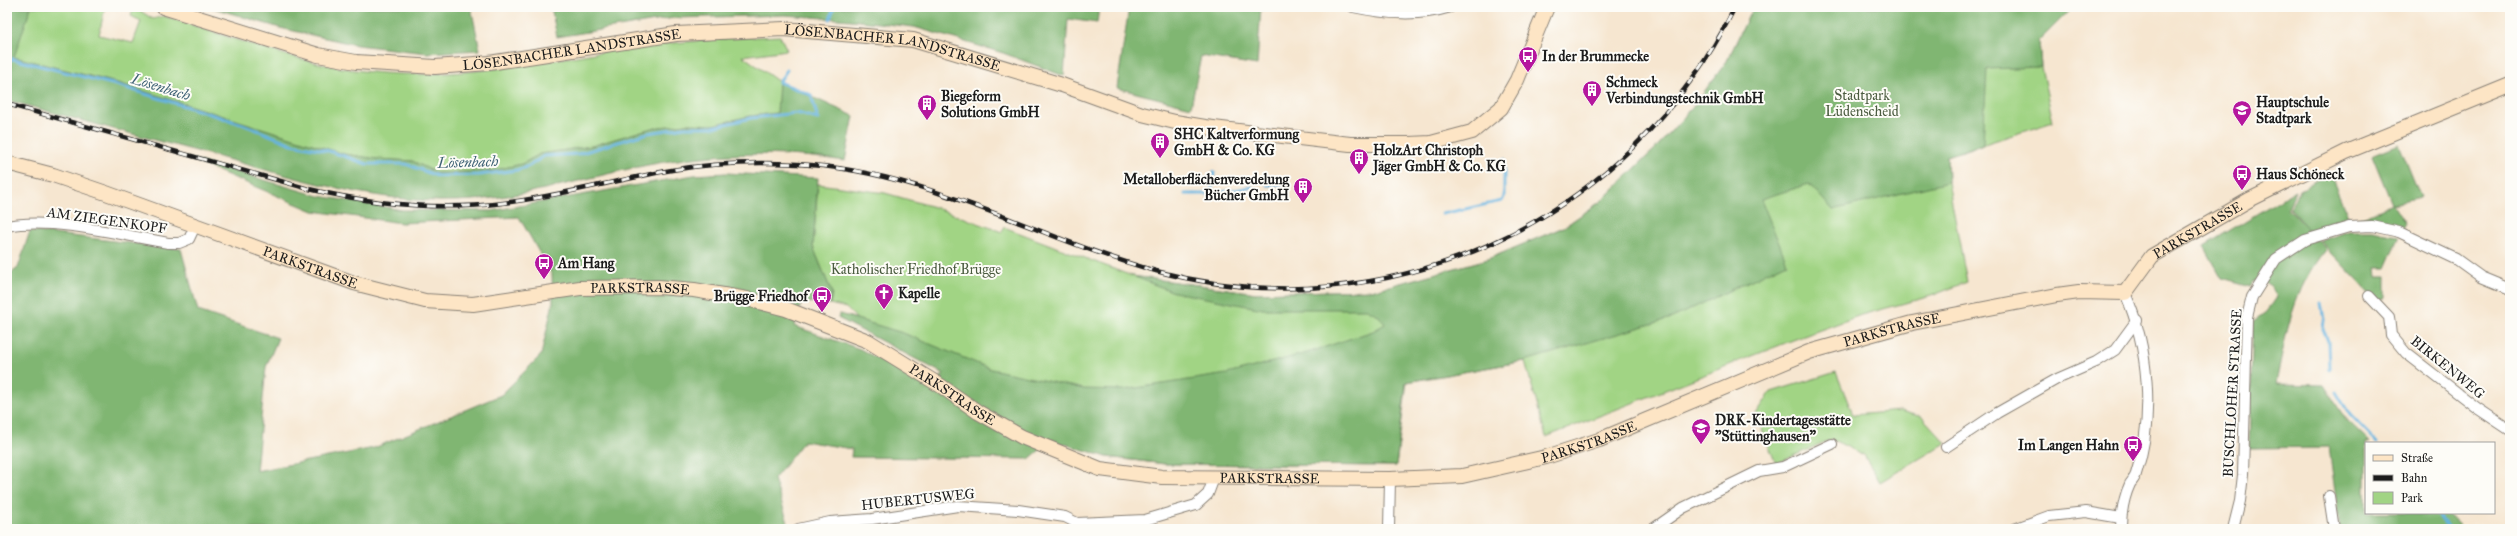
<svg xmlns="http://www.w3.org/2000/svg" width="2517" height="536" viewBox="0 0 2517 536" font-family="'IM FELL Great Primer',serif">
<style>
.green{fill:#a1d484;stroke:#5e7850}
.forest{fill:#80b672;stroke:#4e6947}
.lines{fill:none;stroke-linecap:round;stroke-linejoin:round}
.stream{stroke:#66b4e0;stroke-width:3}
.street-casing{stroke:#898176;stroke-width:12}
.secondary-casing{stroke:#898176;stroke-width:16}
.street{stroke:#fff;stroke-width:10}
.secondary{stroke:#fde5c5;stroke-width:14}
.rail-casing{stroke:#1c1c1c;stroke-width:4.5}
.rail{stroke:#fdfcf7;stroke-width:3;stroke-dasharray:9;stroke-linecap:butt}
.labels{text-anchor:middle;stroke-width:4;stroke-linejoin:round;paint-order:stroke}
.street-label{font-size:14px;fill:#1c1c1c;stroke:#fdfcf7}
.poi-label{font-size:14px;font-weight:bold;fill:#1c1c1c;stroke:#fdfcf7;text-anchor:start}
.park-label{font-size:14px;fill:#4b5c40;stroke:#fdfcf7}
.water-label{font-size:15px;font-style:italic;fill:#3d6074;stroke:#fdfcf7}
</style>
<rect width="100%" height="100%" fill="#fdfcf7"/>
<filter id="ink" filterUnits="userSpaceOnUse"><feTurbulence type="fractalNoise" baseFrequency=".025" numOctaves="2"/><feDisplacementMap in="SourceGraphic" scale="8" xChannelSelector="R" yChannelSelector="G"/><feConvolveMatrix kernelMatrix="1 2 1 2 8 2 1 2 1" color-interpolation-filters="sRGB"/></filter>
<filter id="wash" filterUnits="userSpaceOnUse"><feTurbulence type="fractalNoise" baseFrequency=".012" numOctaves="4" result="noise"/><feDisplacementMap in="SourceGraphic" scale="16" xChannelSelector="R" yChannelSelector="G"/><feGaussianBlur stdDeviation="0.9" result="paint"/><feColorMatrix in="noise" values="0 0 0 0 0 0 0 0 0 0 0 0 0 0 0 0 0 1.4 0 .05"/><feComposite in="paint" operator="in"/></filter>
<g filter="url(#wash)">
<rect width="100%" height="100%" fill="#f6e6d0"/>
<g class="green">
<path d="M 31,7 L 105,7 L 99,35 L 133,43 L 141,21 L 131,16 L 134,7 L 153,19 L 164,16 C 235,38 308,68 383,73 C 463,79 542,61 620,49 C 673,42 727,38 780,36 L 787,50 L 743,56 L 779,82 L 778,113 L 750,116 L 713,125 L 687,124 L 652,128 L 592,146 L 540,154 L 522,164 L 491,171 L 437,173 L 412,161 L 377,159 L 344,154 L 121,84 L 13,57 Z"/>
<path d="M 1753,7 L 2073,7 L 2039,41 L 2041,67 L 2053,122 L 1947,156 L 1948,182 L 1967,282 L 1931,296 L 1861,315 L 1793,340 L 1546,437 L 1525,361 L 1407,382 L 1396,466 L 1165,464 L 1107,457 L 838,318 L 840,314 L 857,319 L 846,308 L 830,304 L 832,293 L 813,247 L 818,184 L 885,193 L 934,207 L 1002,232 L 1004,227 L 1132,276 L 1256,293 L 1375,290 L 1488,259 L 1564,227 L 1600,202 L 1655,149 L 1693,107 L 1727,61 Z"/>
<path d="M 1836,372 L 1853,415 L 1900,411 L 1922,417 L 1946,443 L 1880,482 L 1864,455 L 1831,439 L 1776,464 L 1756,414 L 1771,392 Z"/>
</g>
<g class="forest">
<path d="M 7,7 L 31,7 L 14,57 L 121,84 L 344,154 L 377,159 L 412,161 L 437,173 L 491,171 L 522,164 L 540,154 L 592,146 L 652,128 L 687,124 L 713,125 L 750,116 L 777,113 L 779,82 L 854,116 L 845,161 C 780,151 713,152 648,165 C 577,179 516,202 441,201 C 366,200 295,178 223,158 C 151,139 79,120 7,100 Z"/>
<path d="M 210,7 L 471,7 L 480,50 L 427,53 L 357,45 L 280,28 Z"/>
<path d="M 551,7 L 912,7 L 944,10 L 945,7 L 1099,7 L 1097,23 L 1068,19 L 1064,76 L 1003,53 L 914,27 L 851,20 L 785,15 L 674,18 L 557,37 Z"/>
<path d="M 1129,7 L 1261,7 L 1257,65 L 1201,56 L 1191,107 L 1117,88 Z"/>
<path d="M 1753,7 L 2073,7 L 2039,41 L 2041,67 L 1987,69 L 1983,144 L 1947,156 L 1948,182 L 1833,210 L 1809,184 L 1761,199 L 1787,263 L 1672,318 L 1525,361 L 1406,382 L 1396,466 L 1165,464 L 1107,457 L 1052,440 L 1029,459 L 851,457 L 852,449 L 804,441 L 774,479 L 790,529 L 7,529 L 7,276 L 18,268 L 30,231 L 181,249 L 198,311 L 278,338 L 266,367 L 256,471 L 374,448 L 501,395 L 541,355 L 553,303 L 552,275 L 519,217 L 402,223 L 313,211 L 185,157 L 319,196 L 403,210 L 491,211 L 694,175 L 726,173 L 818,178 L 813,247 L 832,293 L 830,304 L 815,302 L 801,304 L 794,326 L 860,349 L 930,387 L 944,374 L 838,318 L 840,314 L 903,333 L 991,369 L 1084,389 L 1123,390 L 1227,374 L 1307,353 L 1373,331 L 1385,324 L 1378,315 L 1367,309 L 1263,309 L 1174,292 L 1132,276 L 1256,293 L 1375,290 L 1488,259 L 1564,227 L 1600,202 L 1655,149 L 1693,107 L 1727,61 Z"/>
<path d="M 2399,144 L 2421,198 L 2393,204 L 2405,223 L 2402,228 C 2370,220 2347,224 2318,229 C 2315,230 2317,233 2313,235 L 2290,209 L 2300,189 L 2330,174 L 2350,221 L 2392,204 L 2372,155 Z"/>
<path d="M 2296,190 L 2288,209 L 2326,249 C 2294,286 2285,337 2276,384 L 2324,385 L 2346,420 L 2370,443 L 2366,443 L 2366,513 L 2446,513 L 2463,529 L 2340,529 L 2329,447 L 2249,448 L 2253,321 L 2266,312 L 2276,297 C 2272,283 2267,283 2254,281 L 2251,286 L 2222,278 L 2204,246 Z"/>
<path d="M 2349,231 L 2372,231 L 2397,236 L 2399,238 L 2386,268 L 2376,268 L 2377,277 L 2386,277 L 2386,297 L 2378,302 L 2320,241 Z"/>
</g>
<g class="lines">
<g class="stream">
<path d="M 830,19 L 834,7"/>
<path d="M 7,60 L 13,59 L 120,86 L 242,124 L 292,144 L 329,151 L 367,164 L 406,164 L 437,176 L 479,175 L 517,170 L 529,166 L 544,156 L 578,154 L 648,133 L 667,130 L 684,127 L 713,127 L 751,118 L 797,113 L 818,119 L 811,95 L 779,82 L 787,70"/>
<path d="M 1267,185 L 1290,184"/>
<path d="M 1185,194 L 1211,194 L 1252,187"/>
<path d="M 1211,194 L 1214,172"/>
<path d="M 1442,214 L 1502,201 L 1504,197 L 1504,159"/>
<path d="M 2321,303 L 2324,319 L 2323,329 L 2328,341 L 2329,369"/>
<path d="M 2336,392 L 2350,415 L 2377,443"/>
<path d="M 2437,513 L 2449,529"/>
</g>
</g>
</g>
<g filter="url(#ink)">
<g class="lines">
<g class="street-casing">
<g id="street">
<path d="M 1353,7 C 1386,14 1418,17 1451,7"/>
<path d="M 7,226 C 52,217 122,235 168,243 L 179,243 L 189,239 L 195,226"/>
<path d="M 2369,296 L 2389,317 L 2391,335 L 2406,353 L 2477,408 L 2510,430"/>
<path d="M 1946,447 L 1997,413 L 2057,379 L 2096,362 L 2115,350 L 2137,320"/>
<path d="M 2329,496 L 2334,529"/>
<path d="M 798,529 L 830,522 L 872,519 L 958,506 L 1018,510 L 1065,517 L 1077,523 L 1145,520 L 1196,505 L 1208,494 L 1214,478"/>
<path d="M 1389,529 L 1390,479"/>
<path d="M 1653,529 L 1683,508 L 1759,471 L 1783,467 L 1832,444"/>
<path d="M 2014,529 L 2049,516 L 2086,512 L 2121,518"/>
<path d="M 2121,529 C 2121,515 2124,497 2130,484 C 2132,481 2135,478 2136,474 C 2155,418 2149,347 2125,293"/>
<path d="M 2233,529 L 2240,501 L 2243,475 L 2247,317 L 2252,297 L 2276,259 L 2305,240 L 2349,227 L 2372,226 L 2399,232 L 2456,259 L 2481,277 L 2510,289"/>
</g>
</g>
<g class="secondary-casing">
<g id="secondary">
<path id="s1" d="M 163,7 L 318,55 L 356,62 L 435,67 L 489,63 L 676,34 L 784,29 L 913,40 L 1062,85 L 1142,114 L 1175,122 L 1205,127 L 1350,144 L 1409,144 L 1431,143 L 1472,132 L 1501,108 L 1517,80 L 1547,7"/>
<path id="s2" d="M 7,163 L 53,175 L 106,193 L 354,283 L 425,301 L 473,304 L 580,288 L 659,287 L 694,290 L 747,299 L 786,309 L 868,341 L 941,386 L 978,412 L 1022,437 L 1100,469 L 1162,477 L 1390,479 L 1462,476 L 1546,457 L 1599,440 L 1809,352 L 1912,323 L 2057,295 L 2079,292 L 2125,293 L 2152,256 L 2249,200 L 2346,152 L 2510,85"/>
</g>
</g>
<use href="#street" class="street"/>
<use href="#secondary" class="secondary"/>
<g class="rail-casing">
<path id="rail" d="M 7,104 L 309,189 C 372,204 438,211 503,203 C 560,196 616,180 672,170 C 714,163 756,162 797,164 C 926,170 1035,238 1156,271 C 1388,334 1630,221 1735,7"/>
</g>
<use href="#rail" class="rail"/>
</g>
</g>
<defs>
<g id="bus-pin" transform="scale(1)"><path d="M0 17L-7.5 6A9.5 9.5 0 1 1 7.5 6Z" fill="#b5179e" stroke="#fdfcf7"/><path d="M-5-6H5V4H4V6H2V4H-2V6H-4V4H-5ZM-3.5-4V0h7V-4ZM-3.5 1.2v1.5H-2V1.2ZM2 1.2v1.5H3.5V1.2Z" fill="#fff"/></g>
<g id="building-pin" transform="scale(1)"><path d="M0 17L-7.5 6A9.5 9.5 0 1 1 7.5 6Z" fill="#b5179e" stroke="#fdfcf7"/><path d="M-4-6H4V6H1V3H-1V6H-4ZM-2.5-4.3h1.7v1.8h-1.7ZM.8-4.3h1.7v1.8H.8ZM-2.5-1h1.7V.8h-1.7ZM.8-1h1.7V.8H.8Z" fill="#fff"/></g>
<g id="school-pin" transform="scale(1)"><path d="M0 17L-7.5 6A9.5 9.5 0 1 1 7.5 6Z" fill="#b5179e" stroke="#fdfcf7"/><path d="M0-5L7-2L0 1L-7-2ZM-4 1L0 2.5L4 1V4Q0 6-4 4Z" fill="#fff"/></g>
<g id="church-pin" transform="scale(1)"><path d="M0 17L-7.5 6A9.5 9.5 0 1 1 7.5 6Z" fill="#b5179e" stroke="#fdfcf7"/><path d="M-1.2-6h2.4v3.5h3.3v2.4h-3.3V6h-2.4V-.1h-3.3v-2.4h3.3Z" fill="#fff"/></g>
</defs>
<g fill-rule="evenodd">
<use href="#bus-pin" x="1528" y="56"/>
<use href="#building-pin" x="1592" y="90"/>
<use href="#building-pin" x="927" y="104"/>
<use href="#school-pin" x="2242" y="110"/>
<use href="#building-pin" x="1160" y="142"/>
<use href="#building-pin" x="1359" y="158"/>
<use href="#bus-pin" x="2242" y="174"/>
<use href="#building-pin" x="1303" y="187"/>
<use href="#bus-pin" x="544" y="263"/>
<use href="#church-pin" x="884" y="293"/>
<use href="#bus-pin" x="822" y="296"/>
<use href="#school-pin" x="1701" y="428"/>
<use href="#bus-pin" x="2133" y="445"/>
</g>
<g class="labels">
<g class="street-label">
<text dy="5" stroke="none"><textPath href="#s1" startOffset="418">LÖSENBACHER LANDSTRASSE</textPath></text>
<text dy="5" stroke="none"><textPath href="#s1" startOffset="742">LÖSENBACHER LANDSTRASSE</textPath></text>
<text transform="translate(107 220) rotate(8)" y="5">AM ZIEGENKOPF</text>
<text dy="5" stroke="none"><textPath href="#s2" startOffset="2312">PARKSTRASSE</textPath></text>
<text dy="5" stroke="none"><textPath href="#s2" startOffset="321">PARKSTRASSE</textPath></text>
<text dy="5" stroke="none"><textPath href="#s2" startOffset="657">PARKSTRASSE</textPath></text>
<text dy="5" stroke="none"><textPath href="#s2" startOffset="1977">PARKSTRASSE</textPath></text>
<text transform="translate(2448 367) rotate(39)" y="5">BIRKENWEG</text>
<text transform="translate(2232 393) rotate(-87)" y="5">BUSCHLOHER STRASSE</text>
<text dy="5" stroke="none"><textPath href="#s2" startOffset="993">PARKSTRASSE</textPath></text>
<text dy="5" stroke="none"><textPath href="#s2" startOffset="1653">PARKSTRASSE</textPath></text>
<text dy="5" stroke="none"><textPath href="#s2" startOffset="1329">PARKSTRASSE</textPath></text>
<text transform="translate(918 499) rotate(-6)" y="5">HUBERTUSWEG</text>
</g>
<g class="poi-label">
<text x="1542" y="61">In der Brummecke</text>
<text x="1606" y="87">Schmeck<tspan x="1606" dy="16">Verbindungstechnik GmbH</tspan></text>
<text x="941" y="101">Biegeform<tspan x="941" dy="16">Solutions GmbH</tspan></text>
<text x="2256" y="107">Hauptschule<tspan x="2256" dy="16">Stadtpark</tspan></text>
<text x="1174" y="139">SHC Kaltverformung<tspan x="1174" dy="16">GmbH &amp; Co. KG</tspan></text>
<text x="1373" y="155">HolzArt Christoph<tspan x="1373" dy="16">Jäger GmbH &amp; Co. KG</tspan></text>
<text x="2256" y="179">Haus Schöneck</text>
<text x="1289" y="184" text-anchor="end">Metalloberflächenveredelung<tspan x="1289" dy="16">Bücher GmbH</tspan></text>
<text x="558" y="268">Am Hang</text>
<text x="898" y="298">Kapelle</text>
<text x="808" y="301" text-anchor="end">Brügge Friedhof</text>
<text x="1715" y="425">DRK-Kindertagesstätte<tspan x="1715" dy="16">"Stüttinghausen"</tspan></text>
<text x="2119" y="450" text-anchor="end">Im Langen Hahn</text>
</g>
<g class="park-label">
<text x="1862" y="100">Stadtpark<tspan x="1862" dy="16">Lüdenscheid</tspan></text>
<text x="916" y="274">Katholischer Friedhof Brügge</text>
</g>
<g class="water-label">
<text transform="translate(161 87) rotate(17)" y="5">Lösenbach</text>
<text transform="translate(468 162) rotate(-2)" y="5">Lösenbach</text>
</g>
</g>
<rect width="2517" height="536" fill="none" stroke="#fdfcf7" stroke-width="24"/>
<rect x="2365" y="442" width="130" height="72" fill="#fdfcf7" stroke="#a3a29f"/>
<rect x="2373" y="455" width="20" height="6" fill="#fde5c5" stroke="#a3a29f"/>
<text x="2401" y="462" font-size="12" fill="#1c1c1c">Straße</text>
<rect x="2373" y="475" width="20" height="6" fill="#1c1c1c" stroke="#a3a29f"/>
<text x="2401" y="482" font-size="12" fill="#1c1c1c">Bahn</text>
<rect x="2373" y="492" width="20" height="12" fill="#a1d484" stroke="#a3a29f"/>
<text x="2401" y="502" font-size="12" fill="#1c1c1c">Park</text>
</svg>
